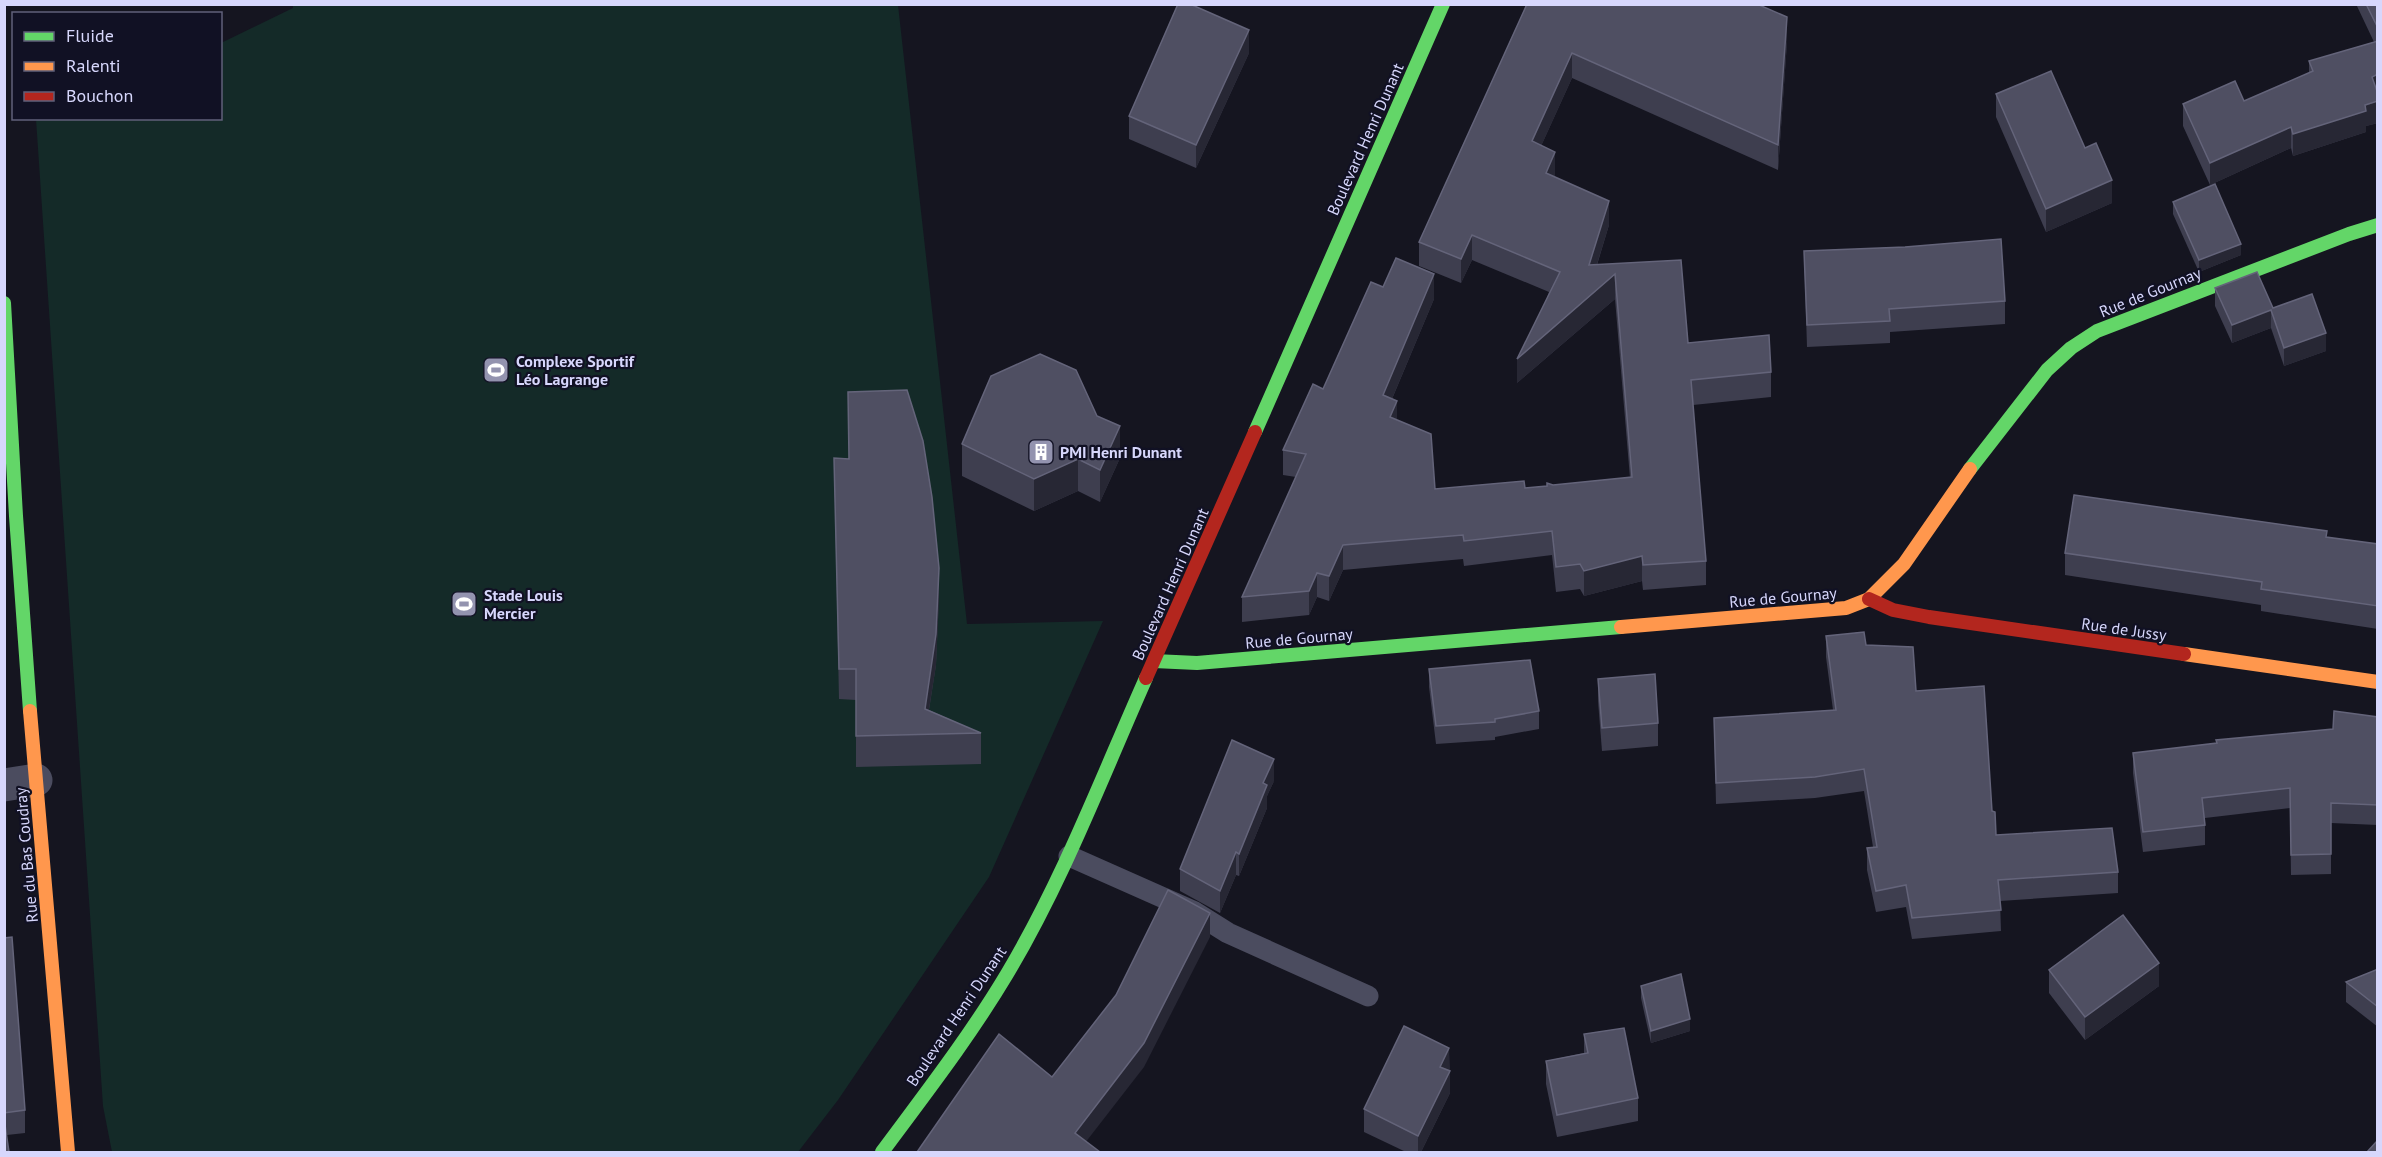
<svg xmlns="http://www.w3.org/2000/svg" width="2382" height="1157" viewBox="0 0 2382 1157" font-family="'PT Sans',sans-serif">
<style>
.green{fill:#142a28}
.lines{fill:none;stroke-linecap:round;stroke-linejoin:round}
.lane{stroke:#4b4c5f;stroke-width:21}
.street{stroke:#4b4c5f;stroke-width:33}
.fast{stroke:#63d668;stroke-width:14}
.slow{stroke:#ff974d;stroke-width:14}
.jam{stroke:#b3261e;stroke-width:14}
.wall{fill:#3e3e4f}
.shaded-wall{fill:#272734}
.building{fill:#4f4f62;stroke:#64647a;stroke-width:1.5}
.labels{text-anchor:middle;stroke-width:4.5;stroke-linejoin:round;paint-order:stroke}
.street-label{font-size:16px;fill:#d7d7fc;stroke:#111124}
.poi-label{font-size:16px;font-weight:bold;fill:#d7d7fc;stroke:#111124;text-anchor:start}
</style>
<rect width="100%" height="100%" fill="#151520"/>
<path class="green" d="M 293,5 L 898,5 L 967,624 L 1103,621 L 989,877 L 838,1100 L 798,1152 L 112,1152 L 103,1106 L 36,119 L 220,118 L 221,43 L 293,8 Z"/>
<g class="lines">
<path class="lane" d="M 1069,856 L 1193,911 L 1228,933 L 1368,996"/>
<path class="street" d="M 4,785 L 36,780"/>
<g class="fast">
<path d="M 4,303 L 16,516 L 30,711"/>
<path d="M 1255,432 L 1443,4"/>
<path d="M 1970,469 L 2047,370 L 2071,348 L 2097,331 L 2349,234 L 2378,225"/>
<path d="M 1154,661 L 1197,663 L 1621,627"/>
<path d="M 882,1152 C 925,1094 970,1036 1007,974 C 1063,880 1102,777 1146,678"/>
</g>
<g class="slow">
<path d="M 1621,627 L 1846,608 L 1869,599 L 1904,564 L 1970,469"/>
<path d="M 2184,654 L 2378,682"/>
<path d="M 30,711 L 68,1152"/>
</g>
<g class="jam">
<path d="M 1869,599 L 1893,610 L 1929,617 L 2184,654"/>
<path d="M 1146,678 L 1255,432"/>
</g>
</g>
<g class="wall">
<path d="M 1527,4 L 1787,42 L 1778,170 L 1572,78 L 1541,146 L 1555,177 L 1609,225 L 1597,265 L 1681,260 L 1688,343 L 1771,372 L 1771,397 L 1693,405 L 1706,561 L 1706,585 L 1643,590 L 1642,581 L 1584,596 L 1580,589 L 1556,592 L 1552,555 L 1464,566 L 1463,559 L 1343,570 L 1329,601 L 1317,597 L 1309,615 L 1242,622 L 1242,597 L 1296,477 L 1283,475 L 1283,450 L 1323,389 L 1383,287 L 1434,299 L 1392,399 L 1397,420 L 1435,489 L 1525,488 L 1630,478 L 1615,299 L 1517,383 L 1549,292 L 1472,260 L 1461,283 L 1419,266 L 1419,242 Z"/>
<path d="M 2131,4 L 2152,4 L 2131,6 Z"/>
<path d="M 2356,4 L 2378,4 L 2378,123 L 2366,126 L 2366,132 L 2293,156 L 2291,148 L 2210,185 L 2183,126 L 2183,104 L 2244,101 L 2309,73 L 2309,61 L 2374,42 Z"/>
<path d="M 1249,53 L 1196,168 L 1129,139 L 1129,116 Z"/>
<path d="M 1996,94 L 2085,148 L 2112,203 L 2046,232 L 1996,117 Z"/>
<path d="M 2173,202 L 2241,255 L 2199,272 L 2173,214 Z"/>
<path d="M 1905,247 L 2005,301 L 2005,324 L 1890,332 L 1890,343 L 1807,347 L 1804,251 Z"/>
<path d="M 2215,288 L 2273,308 L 2326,351 L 2284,366 L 2271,328 L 2232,343 L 2215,306 Z"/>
<path d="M 1097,416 L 1120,458 L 1100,502 L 1078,491 L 1034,511 L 962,476 L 962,444 Z"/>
<path d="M 834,458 L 939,598 L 936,665 L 929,710 L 981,733 L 981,764 L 856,767 L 856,700 L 839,699 Z"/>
<path d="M 2327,537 L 2378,544 L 2378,629 L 2261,611 L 2261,605 L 2065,575 L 2065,553 Z"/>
<path d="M 1826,636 L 1866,645 L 1916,691 L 1992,811 L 1996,835 L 2118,872 L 2118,893 L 2000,901 L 2001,931 L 1912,939 L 1906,907 L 1876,912 L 1867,870 L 1867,848 L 1873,847 L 1864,791 L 1815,798 L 1716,804 L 1714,718 L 1833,710 L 1826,657 Z"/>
<path d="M 1429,669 L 1539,711 L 1539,729 L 1495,737 L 1495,740 L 1436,744 L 1429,687 Z"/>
<path d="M 1598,679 L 1658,723 L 1658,746 L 1602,751 L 1598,701 Z"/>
<path d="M 2378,717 L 2378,825 L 2331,823 L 2331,874 L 2291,875 L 2290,808 L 2205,818 L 2205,845 L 2143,852 L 2133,773 L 2133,753 L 2333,729 Z"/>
<path d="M 1274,781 L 1267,796 L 1267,808 L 1239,876 L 1236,875 L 1220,913 L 1180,891 L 1180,869 Z"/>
<path d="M 4,938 L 25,1110 L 25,1133 L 7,1135 L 4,1152 Z"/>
<path d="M 2378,969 L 2378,1027 L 2346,1002 L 2346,982 Z"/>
<path d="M 2049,970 L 2159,986 L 2085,1040 L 2049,993 Z"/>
<path d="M 1641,986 L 1690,1031 L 1651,1043 L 1641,998 Z"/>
<path d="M 1584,1034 L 1638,1098 L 1638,1121 L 1557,1137 L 1546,1084 L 1546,1061 L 1584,1053 Z"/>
<path d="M 1449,1048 L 1450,1093 L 1421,1152 L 1406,1152 L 1364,1132 L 1364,1109 Z"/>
</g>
<g class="shaded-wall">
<path d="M 1787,17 L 1787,42 L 1778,170 L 1778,145 Z"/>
<path d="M 1249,30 L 1249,53 L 1196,168 L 1196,145 Z"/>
<path d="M 1572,53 L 1572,78 L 1532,166 L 1532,141 Z"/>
<path d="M 2378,74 L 2378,96 L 2372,77 Z"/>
<path d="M 2378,101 L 2378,123 L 2366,126 L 2366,132 L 2293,156 L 2293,134 Z"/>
<path d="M 2291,127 L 2291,148 L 2210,185 L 2210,163 Z"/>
<path d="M 1555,152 L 1555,177 L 1546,198 L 1546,173 Z"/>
<path d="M 2112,180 L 2112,203 L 2046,232 L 2046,209 Z"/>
<path d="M 1609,201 L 1609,225 L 1589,290 L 1589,265 Z"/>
<path d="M 1472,235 L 1472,260 L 1461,283 L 1461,259 Z"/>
<path d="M 2241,244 L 2241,255 L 2199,272 L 2199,260 Z"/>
<path d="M 1434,274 L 1434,299 L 1383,420 L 1383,395 Z"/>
<path d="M 1615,274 L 1615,299 L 1517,383 L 1517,359 Z"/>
<path d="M 2271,310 L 2271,328 L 2232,343 L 2232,325 Z"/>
<path d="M 2326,333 L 2326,351 L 2284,366 L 2284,348 Z"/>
<path d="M 1397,401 L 1397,426 L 1390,417 Z"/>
<path d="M 1120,426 L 1120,458 L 1100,502 L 1100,470 Z"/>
<path d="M 1078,459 L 1078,491 L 1034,511 L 1034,479 Z"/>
<path d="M 1343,545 L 1343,570 L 1329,601 L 1329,576 Z"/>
<path d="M 1642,556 L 1642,581 L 1584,596 L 1584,571 Z"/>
<path d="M 939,568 L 939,598 L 936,665 L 925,734 L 925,709 Z"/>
<path d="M 1317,573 L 1317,597 L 1309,615 L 1309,591 Z"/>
<path d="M 1274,759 L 1274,781 L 1267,796 L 1267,808 L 1239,876 L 1239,854 L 1263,783 Z"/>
<path d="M 1236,852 L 1236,875 L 1220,913 L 1220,891 Z"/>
<path d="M 1210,913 L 1210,937 L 1144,1067 L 1078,1152 L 1075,1133 Z"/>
<path d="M 2159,963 L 2159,986 L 2085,1040 L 2085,1017 Z"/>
<path d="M 1690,1019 L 1690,1031 L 1651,1043 L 1651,1031 Z"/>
<path d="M 1449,1048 L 1449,1070 L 1440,1067 Z"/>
<path d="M 1450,1071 L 1450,1093 L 1421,1152 L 1418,1152 L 1418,1136 Z"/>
</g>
<g class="building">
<path d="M 1178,4 L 1190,4 L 1249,30 L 1196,145 L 1129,116 Z"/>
<path d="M 1527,4 L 1757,4 L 1787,17 L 1778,145 L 1572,53 L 1532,141 L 1555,152 L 1546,173 L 1609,201 L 1589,265 L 1681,260 L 1688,343 L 1769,335 L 1771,372 L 1691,380 L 1706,561 L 1643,565 L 1642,556 L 1584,571 L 1580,564 L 1556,567 L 1552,531 L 1464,541 L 1463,535 L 1343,545 L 1329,576 L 1317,573 L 1309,591 L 1242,597 L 1306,454 L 1283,450 L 1313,384 L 1323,389 L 1371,282 L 1383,287 L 1396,258 L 1434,274 L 1383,395 L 1397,401 L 1390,417 L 1431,434 L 1435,489 L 1524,481 L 1525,488 L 1547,486 L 1547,483 L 1553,485 L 1632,477 L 1615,274 L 1517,359 L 1560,272 L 1472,235 L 1461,259 L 1419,242 Z"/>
<path d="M 2366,4 L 2378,4 L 2378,28 Z"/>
<path d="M 2378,41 L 2378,74 L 2372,77 L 2378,94 L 2378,101 L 2365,105 L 2366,111 L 2293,134 L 2291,127 L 2210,163 L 2183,104 L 2235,81 L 2244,101 L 2313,71 L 2309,61 Z"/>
<path d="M 2051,71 L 2085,148 L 2096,143 L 2112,180 L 2046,209 L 1996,94 Z"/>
<path d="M 2215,184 L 2241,244 L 2199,260 L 2173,202 Z"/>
<path d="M 2001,239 L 2005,301 L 1889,309 L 1890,321 L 1807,325 L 1804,251 L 1905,247 Z"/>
<path d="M 2257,272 L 2273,308 L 2312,294 L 2326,333 L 2284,348 L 2271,310 L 2232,325 L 2215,288 Z"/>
<path d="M 1040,354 L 1076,370 L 1097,416 L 1120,426 L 1100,470 L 1078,459 L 1034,479 L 962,444 L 991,376 Z"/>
<path d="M 907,390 L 923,441 L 932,497 L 939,568 L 936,634 L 925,709 L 981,733 L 856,736 L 856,669 L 839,669 L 834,458 L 849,459 L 848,392 Z"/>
<path d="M 2074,495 L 2327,531 L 2326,537 L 2378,544 L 2378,606 L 2261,589 L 2262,582 L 2065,553 Z"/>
<path d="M 1864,632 L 1866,645 L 1913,647 L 1916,691 L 1984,686 L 1992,811 L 1995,812 L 1996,835 L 2112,828 L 2118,872 L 1998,880 L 2001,910 L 1912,918 L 1906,885 L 1876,891 L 1867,848 L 1877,847 L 1864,769 L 1815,777 L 1716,783 L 1714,718 L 1836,710 L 1826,636 Z"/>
<path d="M 1530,660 L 1539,711 L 1495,719 L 1495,722 L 1436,726 L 1429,669 Z"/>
<path d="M 1655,674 L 1658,723 L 1602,728 L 1598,679 Z"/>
<path d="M 2334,711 L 2378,717 L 2378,805 L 2331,803 L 2331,854 L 2291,855 L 2290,788 L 2202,798 L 2205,825 L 2143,832 L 2133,753 L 2217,743 L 2216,740 L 2333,729 Z"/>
<path d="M 1232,740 L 1274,759 L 1263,783 L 1267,785 L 1239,854 L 1236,852 L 1220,891 L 1180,869 Z"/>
<path d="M 1168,890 L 1210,913 L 1144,1043 L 1075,1133 L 1100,1152 L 917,1152 L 999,1034 L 1052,1077 L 1116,995 Z"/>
<path d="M 2123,915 L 2159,963 L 2085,1017 L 2049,970 Z"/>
<path d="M 12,937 L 25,1110 L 4,1113 L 4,938 Z"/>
<path d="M 2378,969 L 2378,1007 L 2346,982 Z"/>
<path d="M 1681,974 L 1690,1019 L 1651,1031 L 1641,986 Z"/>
<path d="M 1404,1026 L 1449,1048 L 1440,1067 L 1450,1071 L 1418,1136 L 1364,1109 Z"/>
<path d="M 1624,1028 L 1638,1098 L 1557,1115 L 1546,1061 L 1588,1053 L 1584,1034 Z"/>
<path d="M 4,1118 L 9,1152 L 4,1152 Z"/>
<path d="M 2378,1140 L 2378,1152 L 2367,1152 Z"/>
</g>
<defs>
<g id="stadium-square" transform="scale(1.35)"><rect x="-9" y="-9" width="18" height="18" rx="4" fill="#9393af" stroke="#111124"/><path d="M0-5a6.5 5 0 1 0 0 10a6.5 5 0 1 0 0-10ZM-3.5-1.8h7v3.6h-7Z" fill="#fff"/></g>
<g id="building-square" transform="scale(1.35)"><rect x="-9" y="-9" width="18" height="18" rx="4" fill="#9393af" stroke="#111124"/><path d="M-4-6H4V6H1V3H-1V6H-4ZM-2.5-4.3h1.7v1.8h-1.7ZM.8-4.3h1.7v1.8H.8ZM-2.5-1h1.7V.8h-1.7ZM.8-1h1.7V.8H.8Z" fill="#fff"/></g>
</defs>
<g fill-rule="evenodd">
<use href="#stadium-square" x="496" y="370"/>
<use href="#building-square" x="1041" y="452"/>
<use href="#stadium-square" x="464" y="604"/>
</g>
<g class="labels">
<g class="street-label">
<text transform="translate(1365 139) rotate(-66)" y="6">Boulevard Henri Dunant</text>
<text transform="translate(2150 292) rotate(-22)" y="6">Rue de Gournay</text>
<text transform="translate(1170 584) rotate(-66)" y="6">Boulevard Henri Dunant</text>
<text transform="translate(1783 597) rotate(-5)" y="6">Rue de Gournay</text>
<text transform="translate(2124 629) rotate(8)" y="6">Rue de Jussy</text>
<text transform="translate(1299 638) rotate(-5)" y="6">Rue de Gournay</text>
<text transform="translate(26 855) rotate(-95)" y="6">Rue du Bas Coudray</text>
<text transform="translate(956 1016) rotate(-56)" y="6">Boulevard Henri Dunant</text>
</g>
<g class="poi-label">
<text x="516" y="367">Complexe Sportif<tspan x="516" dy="18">Léo Lagrange</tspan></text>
<text x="1060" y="458">PMI Henri Dunant</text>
<text x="484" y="601">Stade Louis<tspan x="484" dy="18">Mercier</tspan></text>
</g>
</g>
<rect width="2382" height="1157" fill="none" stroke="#d7d7fc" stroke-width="12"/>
<rect x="12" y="12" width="210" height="108" fill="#111124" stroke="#60607a" stroke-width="1.5"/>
<rect x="24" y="32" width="30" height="9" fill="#63d668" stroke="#60607a" stroke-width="1.5"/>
<text x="66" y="42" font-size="18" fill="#d7d7fc">Fluide</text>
<rect x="24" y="62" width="30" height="9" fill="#ff974d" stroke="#60607a" stroke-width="1.5"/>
<text x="66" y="72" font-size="18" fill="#d7d7fc">Ralenti</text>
<rect x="24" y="92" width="30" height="9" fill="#b3261e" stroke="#60607a" stroke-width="1.5"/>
<text x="66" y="102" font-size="18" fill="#d7d7fc">Bouchon</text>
</svg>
